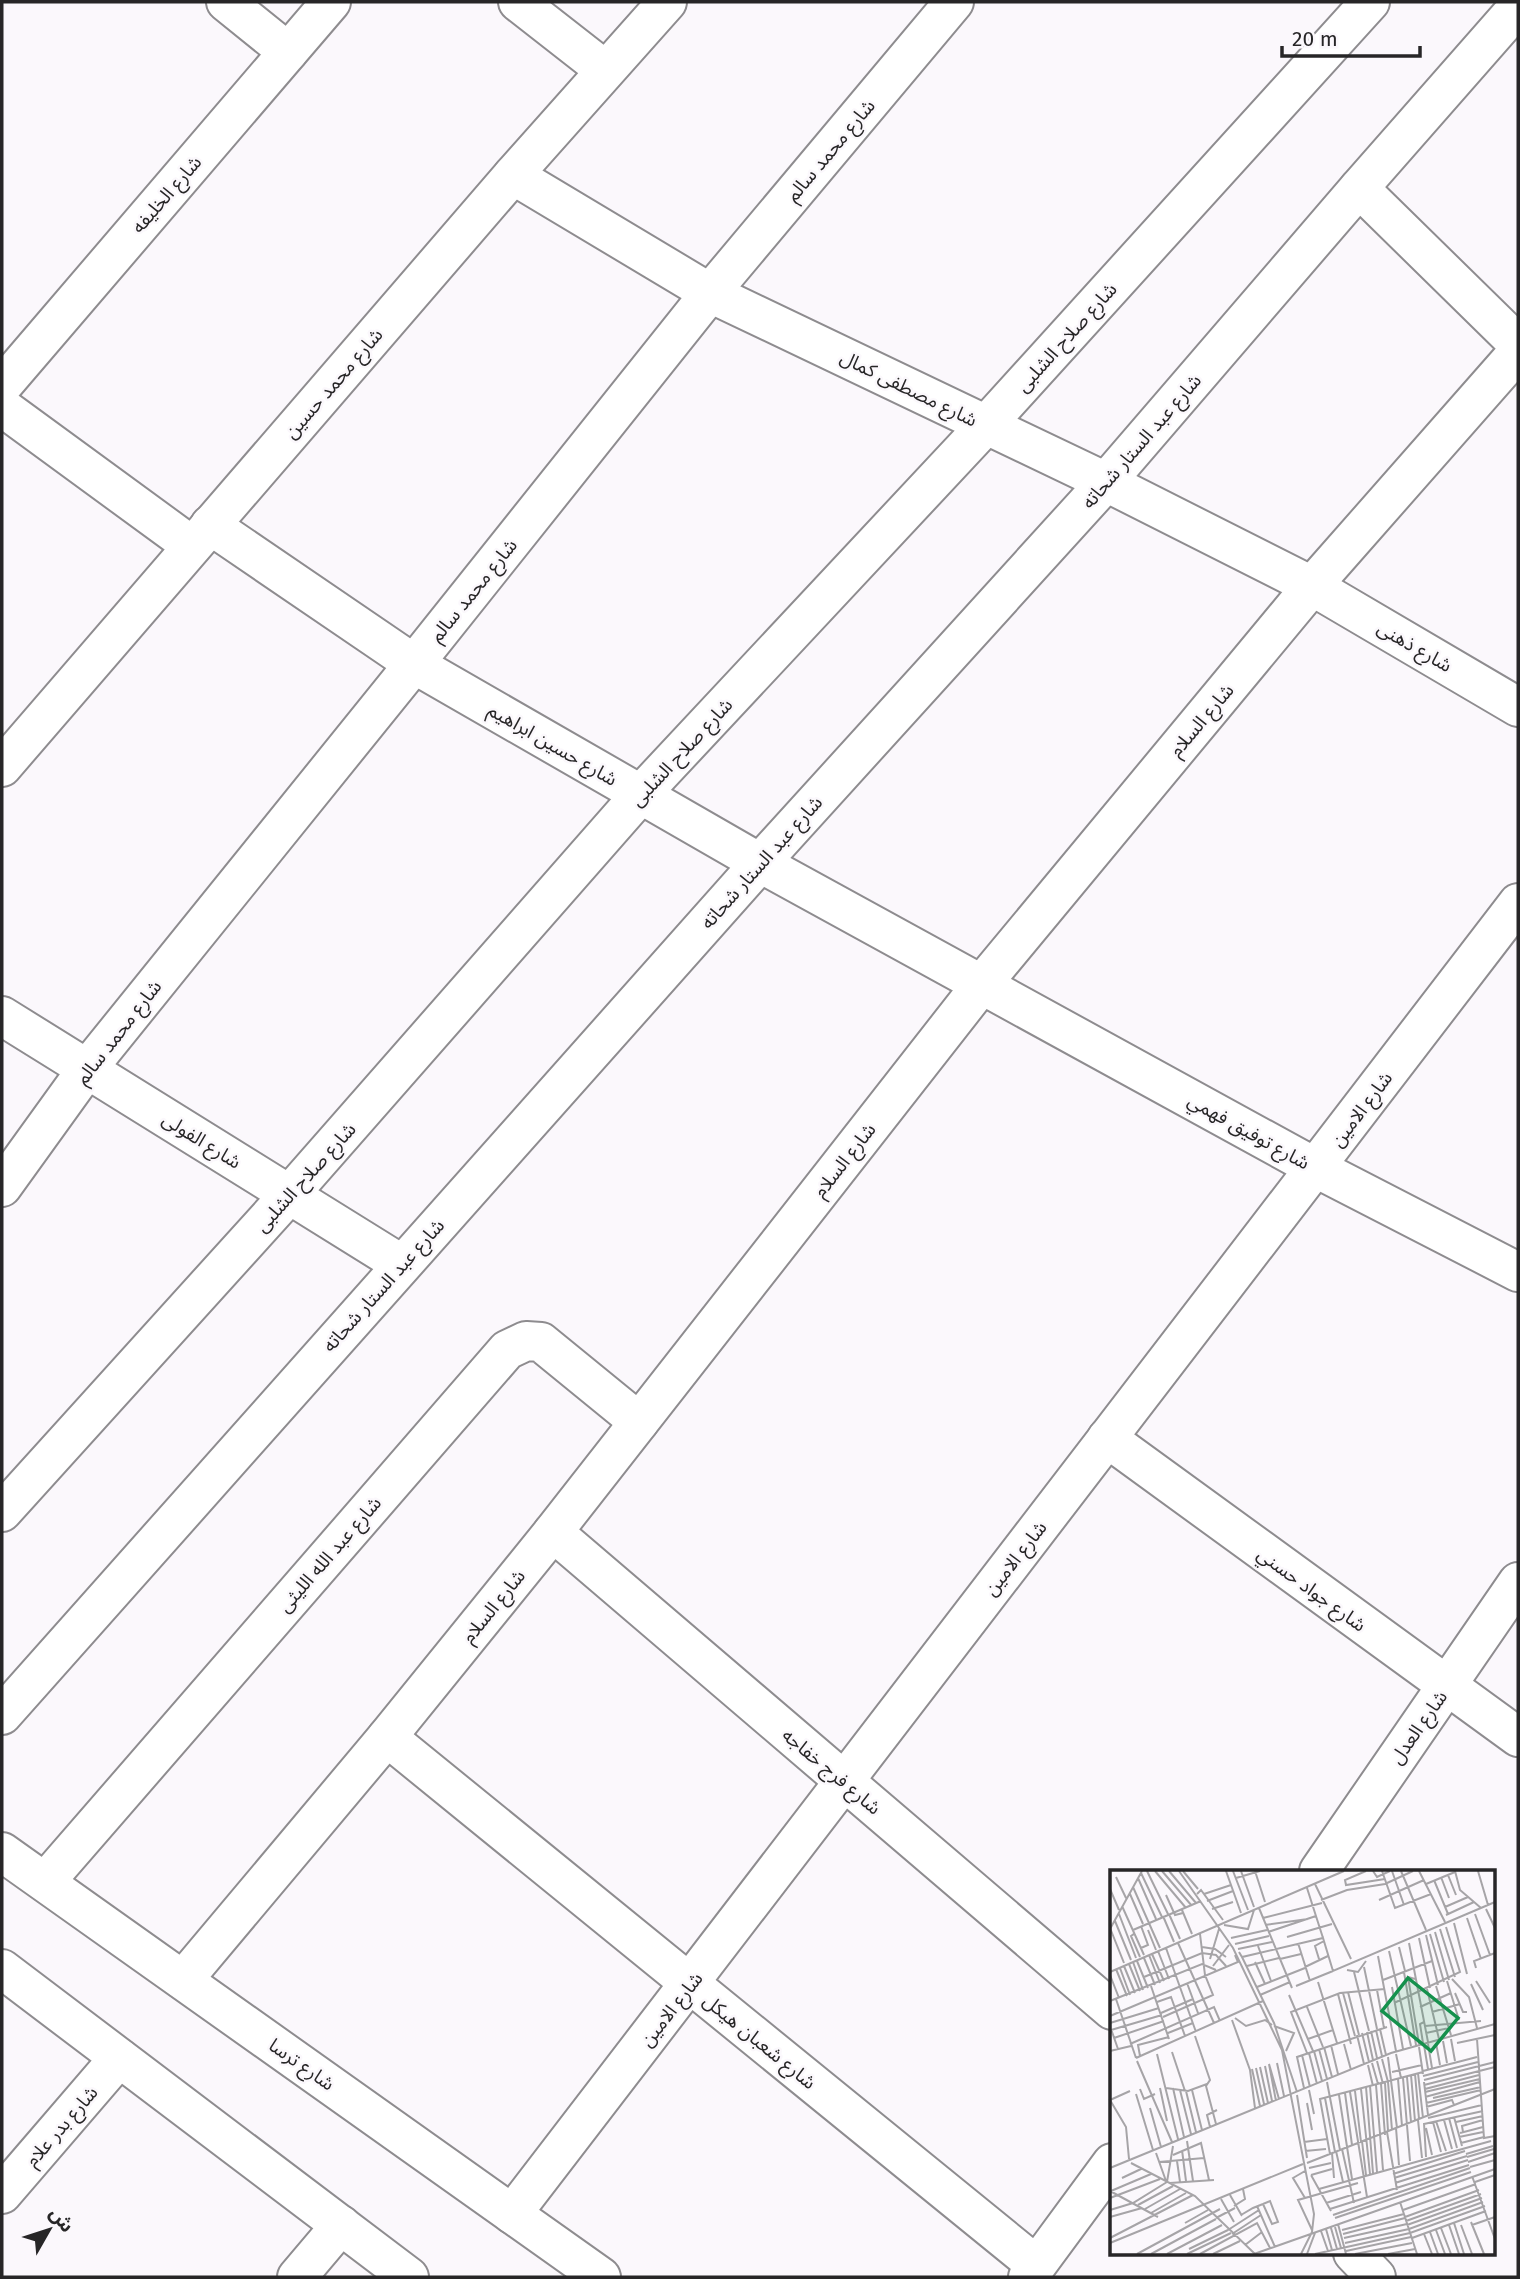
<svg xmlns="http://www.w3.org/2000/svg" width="1520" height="2279" viewBox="0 0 1520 2279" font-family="'Fira Sans','Noto Sans Arabic',sans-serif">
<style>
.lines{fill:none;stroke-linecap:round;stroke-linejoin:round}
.minor-casing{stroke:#8e8c8f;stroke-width:42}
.secondary-casing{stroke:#8e8c8f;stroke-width:42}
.minor{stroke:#fff;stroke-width:38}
.secondary{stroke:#fff;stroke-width:38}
.labels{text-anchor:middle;stroke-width:5;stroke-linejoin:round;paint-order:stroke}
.street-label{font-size:19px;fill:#272627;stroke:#fbf8fc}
.inset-road{fill:none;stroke:#a6a4a7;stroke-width:2}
.view{fill:#15914d;fill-opacity:0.15;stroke:#15914d;stroke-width:3.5}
.inset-edge{fill:none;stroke:#272627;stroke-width:3.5}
</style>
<rect width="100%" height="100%" fill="#fbf8fc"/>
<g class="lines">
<g class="minor-casing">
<g id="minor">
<path d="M 226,2 L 288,52"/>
<path d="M 518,2 L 605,70"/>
<path d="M 513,175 L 710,293 L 1106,482 L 1312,586 L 1518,707"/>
<path d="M 1359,188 L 1518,344"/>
<path d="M 2,386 L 331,2"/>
<path d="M 2,407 L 192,546"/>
<path d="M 210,525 L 414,664 L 760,863 L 1316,1168 L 1518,1272"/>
<path d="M 2,767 L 513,175 L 667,2"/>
<path d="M 2,1016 L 401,1264"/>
<path d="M 2,1187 L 87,1069 L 414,664 L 710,293 L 954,2"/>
<path d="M 1107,1438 L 1518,1737"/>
<path d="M 2,1512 L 289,1195 L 641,794 L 986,425 L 1370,2"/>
<path d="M 553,1532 L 1112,2010"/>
<path d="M 2,1715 L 760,863 L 1106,482 L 1359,188 L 1518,7"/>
<path d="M 387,1737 L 1036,2265"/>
<path d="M 1319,1871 L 1518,1582"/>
<path d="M 45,1882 L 507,1350 L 526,1341 L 541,1342 L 639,1422"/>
<path d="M 183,1980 L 387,1737 L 553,1532 L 982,984 L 1312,586 L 1518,352"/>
<path d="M 2,2194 L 119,2058"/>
<path d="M 512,2214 L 1518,903"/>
<path d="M 1353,2253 L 1376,2277"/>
<path d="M 297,2277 L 341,2225"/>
<path d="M 1028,2277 L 1112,2163"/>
</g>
</g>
<g class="secondary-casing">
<g id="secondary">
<path d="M 2,1852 L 601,2277"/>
<path d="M 2,1969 L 409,2277"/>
</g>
</g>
<use href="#minor" class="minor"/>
<use href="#secondary" class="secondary"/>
</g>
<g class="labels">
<g class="street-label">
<text transform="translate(830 150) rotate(-50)" y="7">شارع محمد سالم</text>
<text transform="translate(166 194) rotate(-49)" y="7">شارع الخليفه</text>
<text transform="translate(1066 337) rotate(-48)" y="7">شارع صلاح الشلبى</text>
<text transform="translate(333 383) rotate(-49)" y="7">شارع محمد حسين</text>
<text transform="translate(909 388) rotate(26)" y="7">شارع مصطفى كمال</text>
<text transform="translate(1141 441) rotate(-49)" y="7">شارع عبد الستار شحاته</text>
<text transform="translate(473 590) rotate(-51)" y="7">شارع محمد سالم</text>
<text transform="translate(1415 646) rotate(30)" y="7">شارع ذهنى</text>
<text transform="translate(1201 720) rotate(-50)" y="7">شارع السلام</text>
<text transform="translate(553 744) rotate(30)" y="7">شارع حسين ابراهيم</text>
<text transform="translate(681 752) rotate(-47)" y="7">شارع صلاح الشلبى</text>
<text transform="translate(761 862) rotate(-48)" y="7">شارع عبد الستار شحاته</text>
<text transform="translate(118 1032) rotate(-52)" y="7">شارع محمد سالم</text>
<text transform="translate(1361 1109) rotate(-53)" y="7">شارع الامين</text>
<text transform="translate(1249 1131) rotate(29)" y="7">شارع توفيق فهمي</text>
<text transform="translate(202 1140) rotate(32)" y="7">شارع الفولى</text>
<text transform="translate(844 1160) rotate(-52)" y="7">شارع السلام</text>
<text transform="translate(305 1177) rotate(-48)" y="7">شارع صلاح الشلبى</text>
<text transform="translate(383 1285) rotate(-48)" y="7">شارع عبد الستار شحاته</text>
<text transform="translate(329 1554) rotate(-49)" y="7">شارع عبد الله الليثى</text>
<text transform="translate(1015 1558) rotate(-52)" y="7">شارع الامين</text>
<text transform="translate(1312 1589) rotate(36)" y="7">شارع جواد حسني</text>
<text transform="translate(493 1606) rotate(-51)" y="7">شارع السلام</text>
<text transform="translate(1418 1727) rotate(-55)" y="7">شارع العدل</text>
<text transform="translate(832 1771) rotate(40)" y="7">شارع فرج خفاجه</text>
<text transform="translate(671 2009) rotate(-52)" y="7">شارع الامين</text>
<text transform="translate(760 2041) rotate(39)" y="7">شارع شعبان هيكل</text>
<text transform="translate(302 2064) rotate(35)" y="7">شارع ترسا</text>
<text transform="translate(61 2126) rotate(-49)" y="7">شارع بدر علام</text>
</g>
</g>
<g transform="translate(1110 1870)">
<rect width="385" height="385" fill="#fbf8fc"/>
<path class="inset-road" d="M 37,1 L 58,44M 45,1 L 76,38M 52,1 L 82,36M 59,1 L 86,33M 69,1 L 123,78 L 172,180 L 204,344 L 202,362 L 191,384M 73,1 L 88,19M 116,1 L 131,43M 123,1 L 138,40M 131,1 L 144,37M 145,1 L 155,32M 256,1 L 235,10 L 236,15 L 275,9M 263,1 L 267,7 L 280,1M 272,1 L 285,38 L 321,24M 282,1 L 294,35M 291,1 L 316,60M 309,1 L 335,52M 345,1 L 350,20 L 371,38M 368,1 L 378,35M 31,3 L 52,47M 338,5 L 346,25M 6,7 L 16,28M 331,7 L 339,28M 28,8 L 46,49M 126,8 L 150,1M 324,10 L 338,44M 205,14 L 241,89M 316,14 L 345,2M 23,17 L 50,78M 197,18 L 213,68M 0,19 L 9,40M 20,24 L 33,54M 87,24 L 91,20 L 113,50M 94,24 L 121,15M 56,25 L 65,45 L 73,43M 211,30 L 237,20 L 275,14 L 303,1M 269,30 L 314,10M 97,31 L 123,21M 12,36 L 34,85M 335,37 L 358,27M 149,38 L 182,118M 102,39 L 123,32M 376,39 L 385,58M 72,40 L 82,64M 9,44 L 26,88M 59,44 L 70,69M 365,44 L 380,85M 336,45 L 364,32M 53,46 L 64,72M 153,48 L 212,33M 357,48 L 371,89M 5,51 L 21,90M 344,53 L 357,104M 114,55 L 138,59 L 144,40M 155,55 L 198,49M 31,56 L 38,75 L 31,78M 0,58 L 14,93M 0,59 L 32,1M 330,59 L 345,107M 23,60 L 91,31M 38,60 L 46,80M 158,62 L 206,46M 325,62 L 339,110M 25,63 L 21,66 L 30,87M 320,64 L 334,112M 316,65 L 328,115M 177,67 L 222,54M 121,68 L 157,60M 309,68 L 320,118M 68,73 L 104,153M 188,73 L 200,111M 299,73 L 318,172M 125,74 L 159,66M 148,76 L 161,111M 92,77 L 105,79 L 116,87M 289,77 L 295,101M 56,78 L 86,162M 128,79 L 162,72M 48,81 L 59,109M 279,81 L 301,176M 129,82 L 132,87 L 213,68 L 223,101 L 385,32M 42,84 L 54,111M 39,85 L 50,113M 268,86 L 286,181M 132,87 L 164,153 L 187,222M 34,88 L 45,115M 100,89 L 109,59M 170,89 L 191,84M 209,89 L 205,76 L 214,71M 27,91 L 38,118M 23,92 L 33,120M 145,92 L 155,114M 19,94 L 30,121M 14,96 L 25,123M 103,96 L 119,75M 137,96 L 169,88M 195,97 L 218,86M 254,97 L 267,159M 10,98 L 20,125M 366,98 L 364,91 L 385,83M 6,99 L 17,126M 237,100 L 248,102 L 256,91M 0,102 L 234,1M 244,102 L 259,161M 294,102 L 306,175M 0,105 L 9,128M 34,107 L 92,83 L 106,85 L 116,96M 305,109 L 298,107 L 309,174M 342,109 L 359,127 L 367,158M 273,110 L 322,91M 337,111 L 349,150M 366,111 L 380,133M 208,112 L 227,173M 77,113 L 88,143M 361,114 L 373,140M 41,116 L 59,169M 186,116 L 223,101M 326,116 L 341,165M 147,117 L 195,98M 282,117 L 293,179M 317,119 L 329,169M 267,120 L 274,158M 238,122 L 249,165M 233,123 L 245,166M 345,123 L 353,142 L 357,142M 228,124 L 241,174M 150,125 L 180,112M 179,125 L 203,181M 6,129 L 26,188M 0,131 L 92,94 L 106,100M 47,132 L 61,127 L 75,166M 284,133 L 350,102 L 336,57M 197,137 L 213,177M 310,137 L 341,123M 322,142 L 350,134M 51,143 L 83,129M 0,146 L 128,92 L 125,85M 53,147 L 103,125 L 95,105 L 90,64M 125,148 L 136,156 L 155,150 L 162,155M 122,150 L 140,200 L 145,238M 0,153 L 49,138M 164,156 L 184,163 L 176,181M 315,156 L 371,151M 1,159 L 8,179M 270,159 L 276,185M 1,160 L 52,145M 266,160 L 272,186M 261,161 L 267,188M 257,162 L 263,190M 58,163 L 83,153M 252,163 L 259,192M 316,163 L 339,158M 247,165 L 254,194M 85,166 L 100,210 L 96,216 L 106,254M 4,168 L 54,151M 198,169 L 223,160M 341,169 L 345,191M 367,169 L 374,268 L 385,266M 333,171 L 337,193M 313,173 L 310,154 L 314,152M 326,173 L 330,195M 347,173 L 385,165M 20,174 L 104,137 L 110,151M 234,174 L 241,200M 318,174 L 322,198M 221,175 L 228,204M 314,175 L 318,199M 214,177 L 222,207M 309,177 L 313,204M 209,179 L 217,209M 0,181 L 21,176M 204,181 L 212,211M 62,182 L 75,221M 197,183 L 181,142 L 230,123 L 275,119M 199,183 L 207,214M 47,184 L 68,269M 286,184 L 291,208M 192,185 L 200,217M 30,186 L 28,175 L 59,167M 278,187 L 287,258M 26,188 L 153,131M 272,189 L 278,212M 27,191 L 62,272M 267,191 L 273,214M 167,193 L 174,226M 262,193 L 268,214M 159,194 L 169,229M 159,194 L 166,231M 258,195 L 263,216M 155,196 L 162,231M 150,197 L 158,233M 146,198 L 154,234M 142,199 L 150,236M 313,201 L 367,187M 282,202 L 312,195M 308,203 L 313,248M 305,204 L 309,249M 301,205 L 305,251M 313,206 L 368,192M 297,207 L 301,252M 293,208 L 300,291M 288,209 L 292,256M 314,210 L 385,192M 217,212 L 230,280M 278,212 L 282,260M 314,212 L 318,245M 275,213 L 278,261M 271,214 L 275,265M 266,215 L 273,300M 314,215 L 385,197M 260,216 L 267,302M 256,217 L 263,303M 50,218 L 57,251M 56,218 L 78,221 L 97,214M 63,218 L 74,267M 194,218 L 187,187 L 277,157M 30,219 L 34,229 L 45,224M 251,219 L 260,304M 315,219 L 369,205M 70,220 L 81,264M 82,220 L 92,260M 199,220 L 204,244M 76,221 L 86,262M 245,221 L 251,272M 240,222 L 257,327M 315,222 L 370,209M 235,223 L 242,275M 26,224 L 43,280M 187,225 L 197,288M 229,225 L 242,309M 315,227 L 370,212M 215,228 L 225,282M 323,228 L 371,217M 197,233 L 202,260M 316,233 L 371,220M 316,237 L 342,230 L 344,235M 40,238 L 51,277M 344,247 L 352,276M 318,248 L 372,235M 339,248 L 347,278M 308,250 L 312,288M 334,250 L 342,279M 326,251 L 336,281M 323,252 L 331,282M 346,252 L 373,246M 314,253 L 316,287M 314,254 L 373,241M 100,257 L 97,245 L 107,240M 286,258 L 289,295M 316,258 L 322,285M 277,262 L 287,320M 353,262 L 352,256 L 373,250M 350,263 L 373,257M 349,267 L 373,262M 77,271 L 83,311M 252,271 L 256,305M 194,272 L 217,269M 351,273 L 374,267M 232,279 L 244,333M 72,280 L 76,311M 195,281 L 216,279M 226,281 L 233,312M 46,283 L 56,311M 222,283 L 224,308M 220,284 L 210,229 L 313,202M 356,284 L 383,276M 63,285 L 91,273 L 99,310M 357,287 L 384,279M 19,289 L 16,257 L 0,230 L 20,221M 67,291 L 70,312M 49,292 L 94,288M 358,292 L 385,283M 21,293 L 85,326 L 145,384M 197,293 L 385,219M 360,297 L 385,290M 0,298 L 281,183 L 385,154M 199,298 L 221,293M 283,304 L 355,281M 201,305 L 221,341M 201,305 L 222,299M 362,306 L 385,369M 12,308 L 31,299M 284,308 L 357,286M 365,312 L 385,305M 60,313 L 104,310M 285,313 L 358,290M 209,319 L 381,271M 0,321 L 48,347M 1,321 L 41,304M 120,325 L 132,346M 0,328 L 50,309M 195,328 L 183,308 L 195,301M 111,329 L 124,352M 290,332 L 307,384M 216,333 L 251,322M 28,335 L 63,316M 124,336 L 135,329 L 133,319M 147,336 L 165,377M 35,339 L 70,319M 220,339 L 359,295M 0,340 L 23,333 L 57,312 L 63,276M 293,340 L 366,314M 41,343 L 76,323M 131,345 L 143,338 L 153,334 L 160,331 L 168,352 L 162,354 L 153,334M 223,345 L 360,298M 0,347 L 32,338M 295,347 L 369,320M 106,348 L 125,338M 225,348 L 361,302M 296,351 L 371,324M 361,352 L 374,384M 75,353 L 98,340M 344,353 L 354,384M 228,354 L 236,384M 297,355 L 372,328M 339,355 L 349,384M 351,355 L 362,384M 362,355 L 385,347M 225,357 L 231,378M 221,358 L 227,379M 331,358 L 341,384M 216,359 L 222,380M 118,360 L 149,340M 202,360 L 188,330 L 248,313M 232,360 L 294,344M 326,360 L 335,384M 211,361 L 218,381M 320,362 L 328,384M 122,364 L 151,345M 233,364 L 295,348M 314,364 L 322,384M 0,368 L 83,325M 234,368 L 297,354M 302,368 L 376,341M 0,373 L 193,294M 235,373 L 299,359 L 373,332M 135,375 L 152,362M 79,379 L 118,360M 236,381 L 301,367M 27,384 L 110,339M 41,384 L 106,349M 57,384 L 112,355M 77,384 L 121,363M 90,384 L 147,353 L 160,378M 103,384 L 130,371M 144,384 L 385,299M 197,384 L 205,363M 205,384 L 300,363 L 375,336M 245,384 L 302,373M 278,384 L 305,379"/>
<path class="view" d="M 298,108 L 348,148 L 321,181 L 272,141 Z"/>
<rect width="385" height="385" class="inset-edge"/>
</g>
<rect width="1520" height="2279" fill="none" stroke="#272627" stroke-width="7"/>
<g transform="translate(49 2230) rotate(51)" stroke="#fbf8fc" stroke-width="5" paint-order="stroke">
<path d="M0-5L12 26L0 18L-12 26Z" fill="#272627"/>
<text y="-10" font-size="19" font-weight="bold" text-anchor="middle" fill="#272627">ش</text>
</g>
<path d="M1282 46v10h138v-10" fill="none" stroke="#272627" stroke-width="3.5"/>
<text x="1292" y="46" font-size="21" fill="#272627" stroke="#fbf8fc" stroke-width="5" paint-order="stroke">20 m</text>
</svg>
